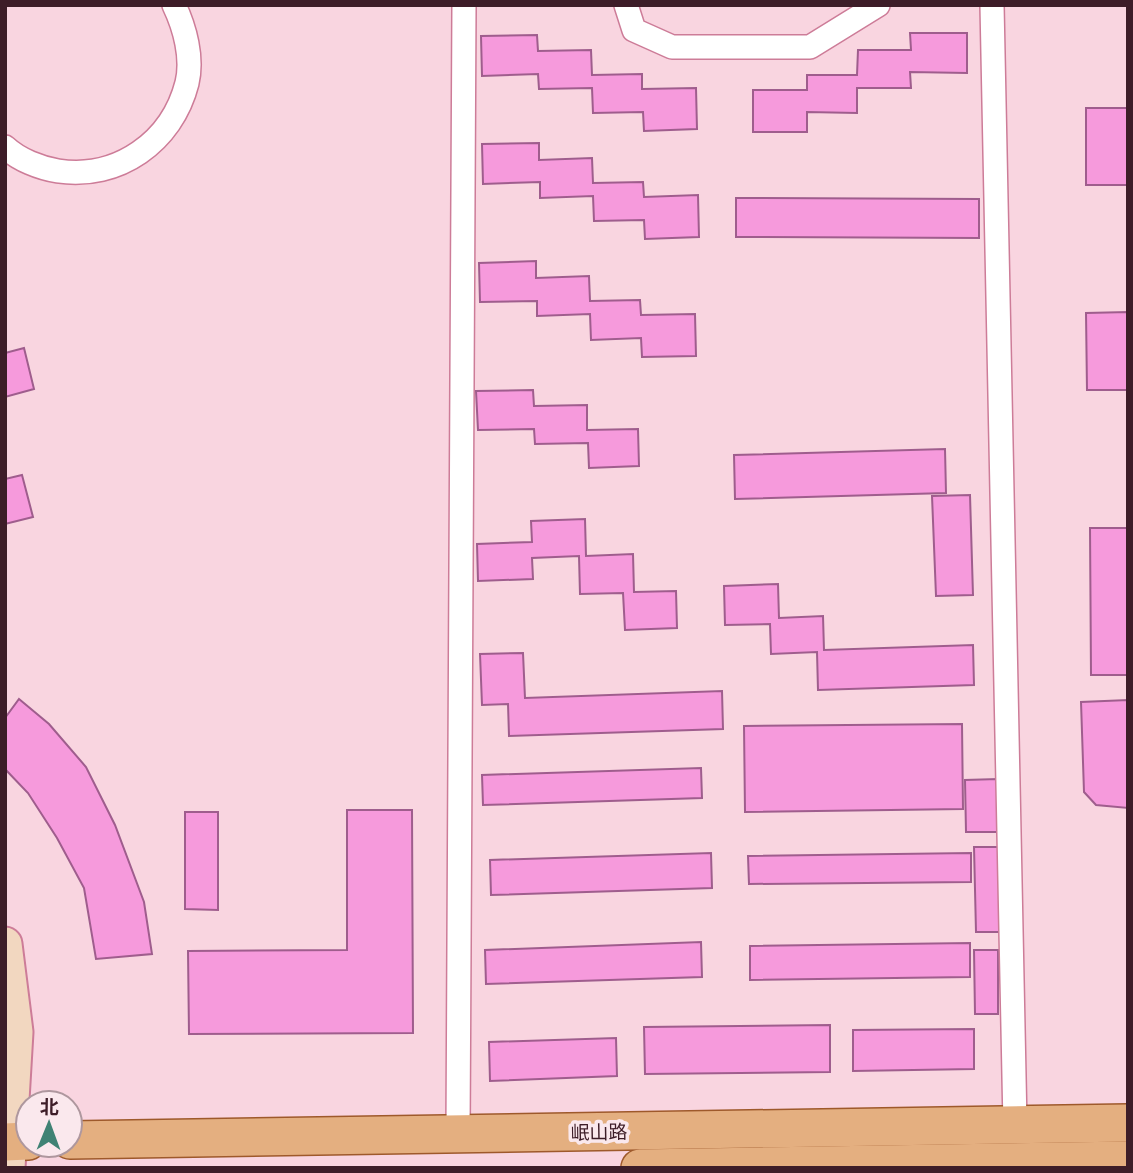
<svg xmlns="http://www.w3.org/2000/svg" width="1133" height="1173" viewBox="0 0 1133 1173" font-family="'Source Sans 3','Noto Sans SC',sans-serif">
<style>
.building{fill:#f69adc;stroke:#9f5d8d;stroke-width:2}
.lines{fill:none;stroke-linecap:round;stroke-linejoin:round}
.street-casing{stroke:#cd7c98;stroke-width:26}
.secondary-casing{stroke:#cd7c98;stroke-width:37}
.primary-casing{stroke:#9e592b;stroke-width:40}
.street{stroke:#fff;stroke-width:23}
.secondary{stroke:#f2d7c0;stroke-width:33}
.primary{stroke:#e4af80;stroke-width:37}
.labels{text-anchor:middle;stroke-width:7;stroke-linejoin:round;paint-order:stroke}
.street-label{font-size:19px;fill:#3d1d28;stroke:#fae8ed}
</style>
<rect width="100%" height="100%" fill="#f9d5e0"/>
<g class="building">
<path d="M 910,33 L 967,33 L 967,73 L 910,72 L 911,88 L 857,88 L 857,113 L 807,112 L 807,132 L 753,132 L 753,90 L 807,90 L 807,75 L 857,75 L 858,50 L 911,50 Z"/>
<path d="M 537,35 L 538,51 L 591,50 L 592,75 L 642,74 L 642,89 L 696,88 L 697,129 L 644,131 L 643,112 L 593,113 L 592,88 L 539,89 L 538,74 L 482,76 L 481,36 Z"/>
<rect x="1086" y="108" width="42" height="77"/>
<path d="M 539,143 L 539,160 L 592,158 L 593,183 L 643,182 L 644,197 L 698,195 L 699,237 L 645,239 L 644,220 L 594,221 L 593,196 L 540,198 L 540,182 L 483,184 L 482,144 Z"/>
<path d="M 736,198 L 979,199 L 979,238 L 736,237 Z"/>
<path d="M 536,261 L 536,278 L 589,276 L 590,301 L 640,300 L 641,315 L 695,314 L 696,356 L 642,357 L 641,338 L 591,340 L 590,314 L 537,316 L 537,301 L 480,302 L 479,263 Z"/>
<path d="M 1128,312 L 1128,390 L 1087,390 L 1086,313 Z"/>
<path d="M 24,348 L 34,389 L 5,397 L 5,353 Z"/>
<path d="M 533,390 L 534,406 L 587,405 L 587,430 L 638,429 L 639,466 L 589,468 L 588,443 L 535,444 L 534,429 L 478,430 L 476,391 Z"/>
<path d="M 945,449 L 946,493 L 735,499 L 734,455 Z"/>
<path d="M 22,475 L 33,517 L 5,524 L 5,479 Z"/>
<path d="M 970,495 L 973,595 L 936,596 L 932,496 Z"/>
<path d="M 585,519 L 586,556 L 633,554 L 634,592 L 676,591 L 677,628 L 625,630 L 623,593 L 580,594 L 579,556 L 532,558 L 533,579 L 478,581 L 477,544 L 532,542 L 531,521 Z"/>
<path d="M 1090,528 L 1128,528 L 1128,675 L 1091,675 Z"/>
<path d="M 778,584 L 779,618 L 823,616 L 824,650 L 973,645 L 974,685 L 818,690 L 817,652 L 771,654 L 770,624 L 725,625 L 724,586 Z"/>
<path d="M 523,653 L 525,698 L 722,691 L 723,729 L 509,736 L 508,704 L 482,705 L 480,654 Z"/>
<path d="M 19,699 L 49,724 L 86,767 L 115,825 L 144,902 L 152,954 L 96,959 L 84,888 L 57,838 L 28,793 L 5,769 L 5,718 Z"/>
<path d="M 1128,700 L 1128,808 L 1096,805 L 1084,792 L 1081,702 Z"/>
<path d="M 962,724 L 963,809 L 745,812 L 744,726 Z"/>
<path d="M 701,768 L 702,798 L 483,805 L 482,775 Z"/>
<path d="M 998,779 L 999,832 L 966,832 L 965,780 Z"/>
<path d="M 347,810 L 412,810 L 413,1033 L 189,1034 L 188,951 L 347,950 Z"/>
<path d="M 185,812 L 218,812 L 218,910 L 185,909 Z"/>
<path d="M 974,847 L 1001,847 L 1002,932 L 976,932 Z"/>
<path d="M 711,853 L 712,888 L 491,895 L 490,860 Z"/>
<path d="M 971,853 L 971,882 L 749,884 L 748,856 Z"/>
<path d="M 701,942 L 702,977 L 486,984 L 485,950 Z"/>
<path d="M 970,943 L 970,977 L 750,980 L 750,946 Z"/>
<path d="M 974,950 L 998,950 L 998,1014 L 975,1014 Z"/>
<path d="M 830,1025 L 830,1072 L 645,1074 L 644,1027 Z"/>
<path d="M 974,1029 L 974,1069 L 853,1071 L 853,1030 Z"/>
<path d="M 616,1038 L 617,1076 L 490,1081 L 489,1042 Z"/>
</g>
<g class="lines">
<g class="street-casing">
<g id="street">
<path d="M 626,5 L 634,30 L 672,47 L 810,47 L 878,5"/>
<path d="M 992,5 L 1015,1125"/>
<path d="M 5,147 C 19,160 40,168 58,171 C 118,180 172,142 187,83 C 193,58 185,28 174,5"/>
<path d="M 458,1134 L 464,5"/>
</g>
</g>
<g class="secondary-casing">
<path id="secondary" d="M 5,944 L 16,1032 L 8,1168"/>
</g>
<g class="primary-casing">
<g id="primary">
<path d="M 70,1140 L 1128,1123"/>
<path d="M 5,1142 L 28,1141"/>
<path d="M 640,1168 L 1128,1160"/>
</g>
</g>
<use href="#street" class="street"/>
<use href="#secondary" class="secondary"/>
<use href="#primary" class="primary"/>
</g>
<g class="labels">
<g class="street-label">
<text transform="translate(599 1132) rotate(-1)" y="7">岷山路</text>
</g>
</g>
<rect width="1133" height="1173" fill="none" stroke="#3d1d28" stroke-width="14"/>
<g transform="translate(49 1124) rotate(1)"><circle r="33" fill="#fae8ed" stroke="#ae979e" stroke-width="2"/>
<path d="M0-5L12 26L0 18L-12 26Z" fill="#3f8274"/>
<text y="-10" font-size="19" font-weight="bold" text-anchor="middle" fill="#3d1d28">北</text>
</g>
</svg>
